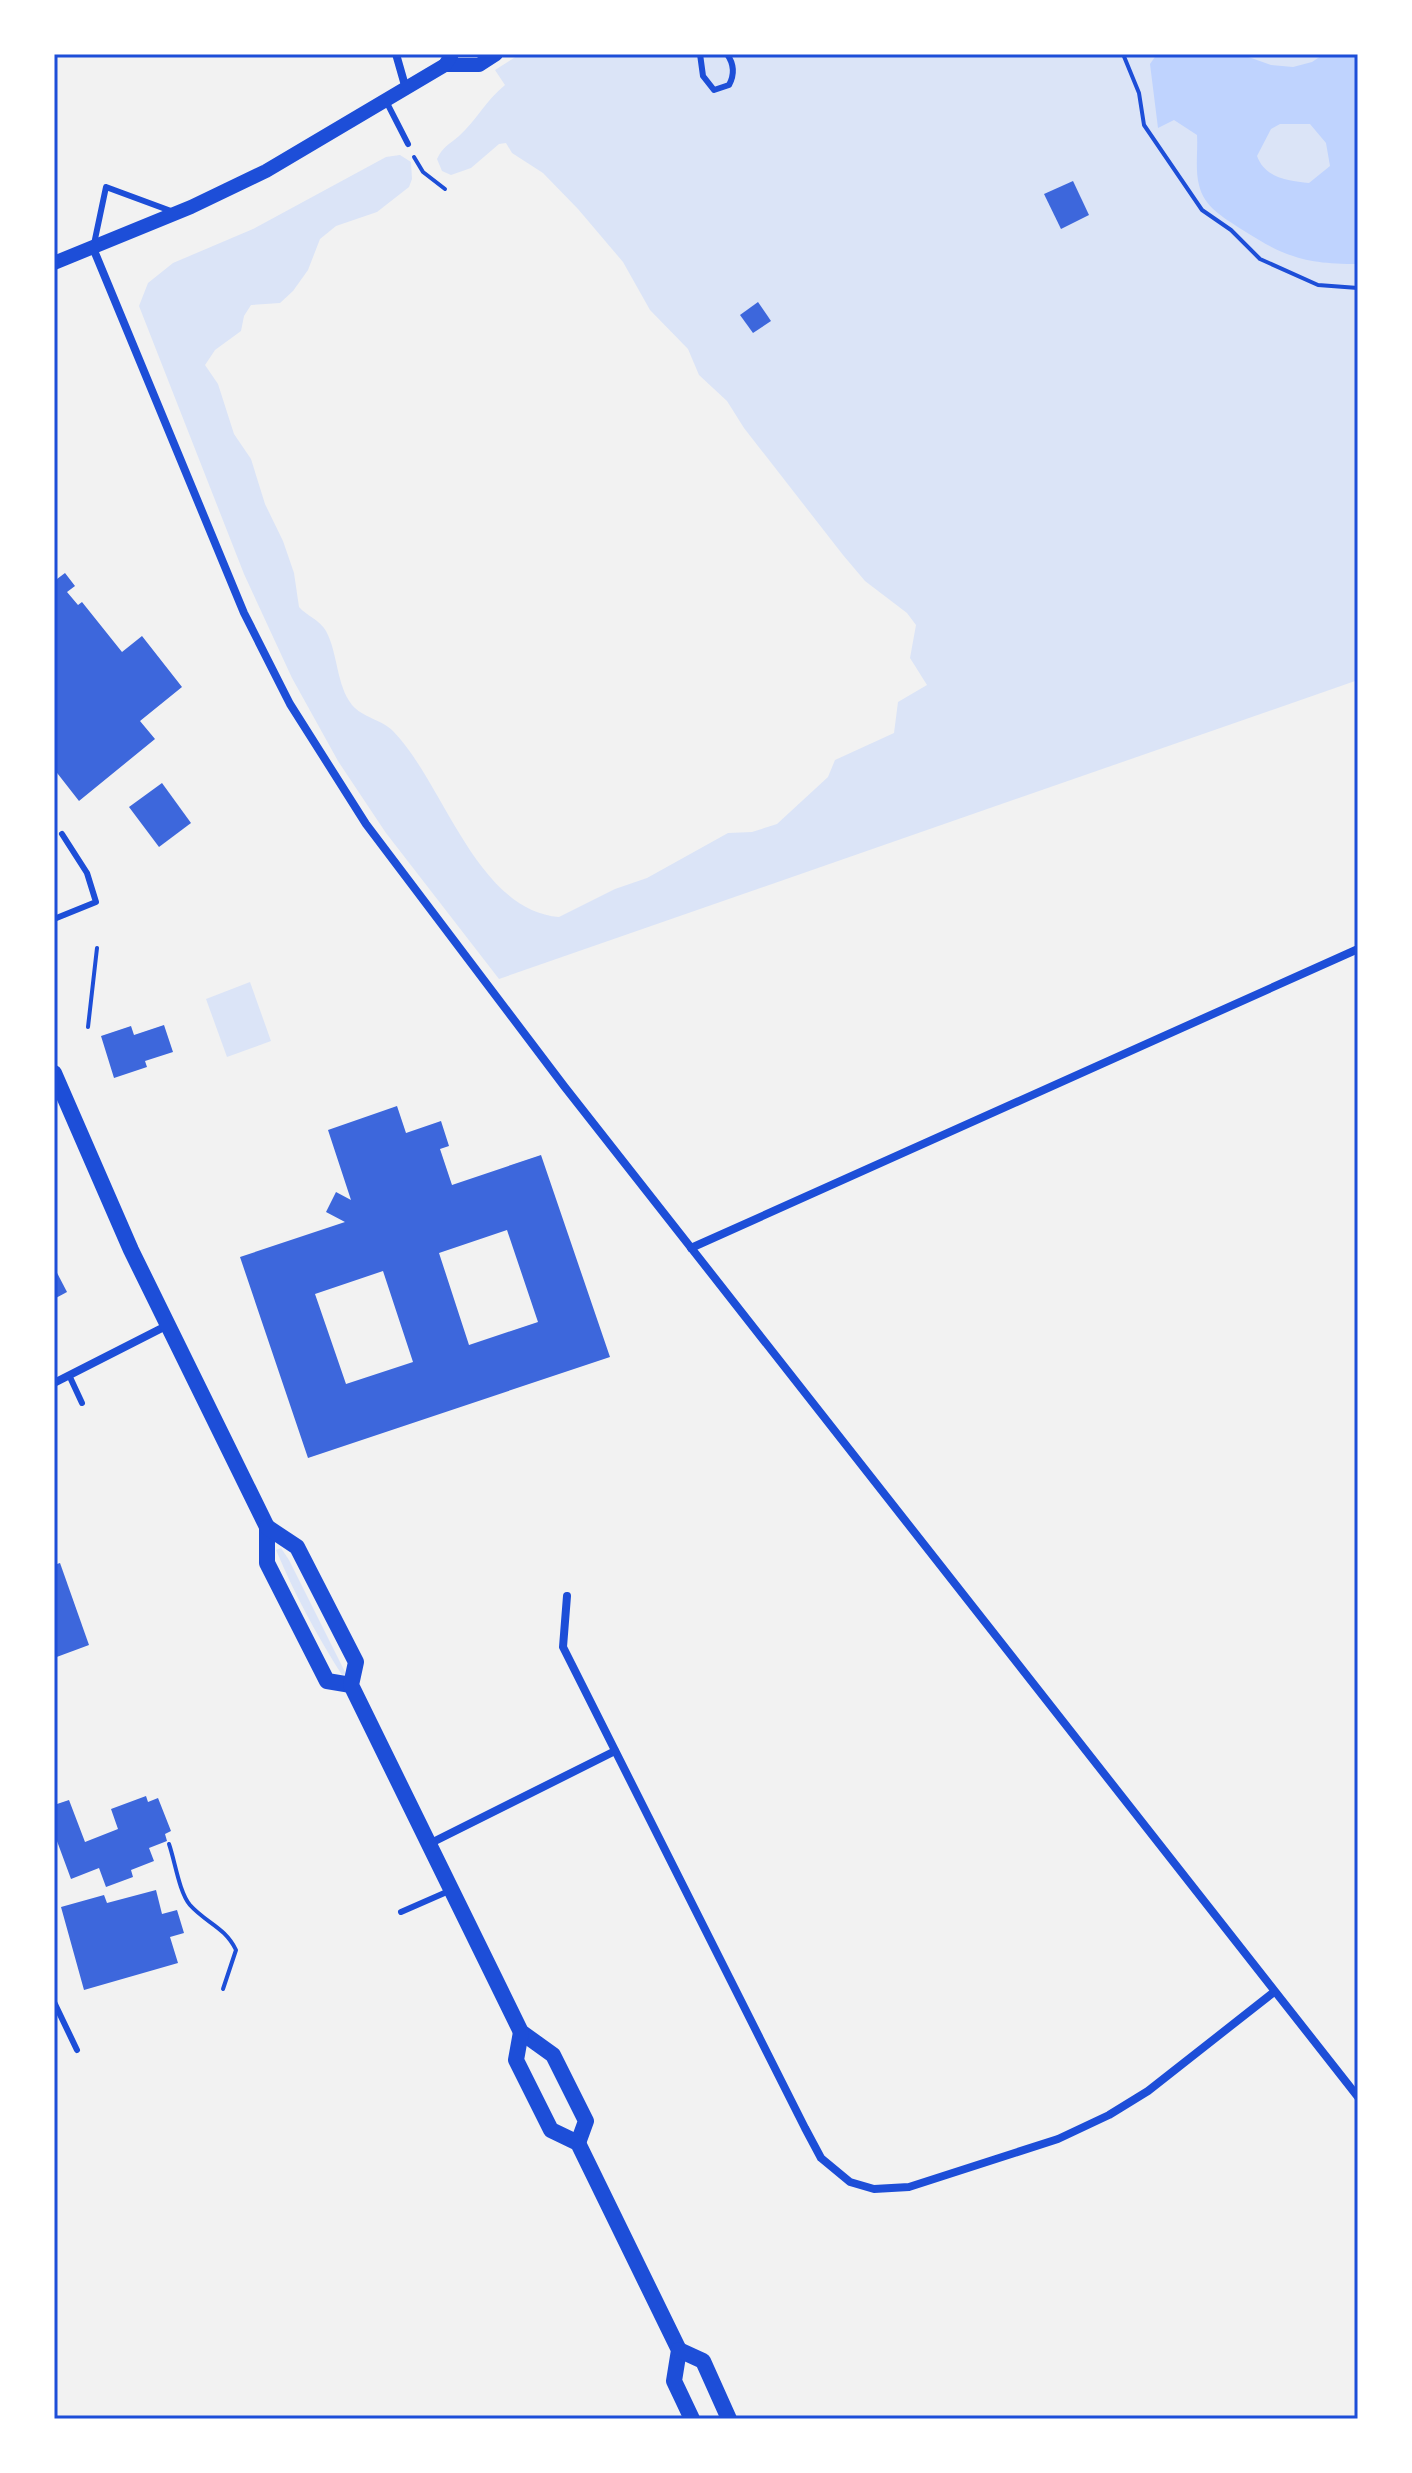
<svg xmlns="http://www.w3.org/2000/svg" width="1412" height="2473" viewBox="0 0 1412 2473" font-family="Inter,sans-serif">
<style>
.green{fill:#dbe4f7}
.water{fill:#bfd3fe;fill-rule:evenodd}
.building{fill:#3d67dc;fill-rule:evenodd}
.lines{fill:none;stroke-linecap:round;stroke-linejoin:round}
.path{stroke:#1d4ed8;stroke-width:4}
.service{stroke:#1d4ed8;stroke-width:6}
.minor{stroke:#1d4ed8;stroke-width:8}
.tertiary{stroke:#1d4ed8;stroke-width:14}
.secondary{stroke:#1d4ed8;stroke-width:16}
.neatline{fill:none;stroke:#1d4ed8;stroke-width:3}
</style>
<rect width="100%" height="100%" fill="#f2f2f2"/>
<g class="green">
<path d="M 520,54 L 1358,54 L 1358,680 L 499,979 L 386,833 L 338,761 L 292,678 L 244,574 L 139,306 L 148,283 L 173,263 L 253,229 L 386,157 L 400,155 L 411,162 L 412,179 L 409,187 L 377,212 L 336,226 L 320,239 L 308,270 L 293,291 L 280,303 L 251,305 L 244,316 L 241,331 L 215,350 L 205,365 L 218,384 L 234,434 L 251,459 L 265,504 L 283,541 L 294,573 L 299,607 C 307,616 320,620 326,631 C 338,653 336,685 352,705 C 363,718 381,719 393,731 C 444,783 476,910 559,917 L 615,889 L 647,878 L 728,833 L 752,832 L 777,824 L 828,777 L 835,760 L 894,733 L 898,702 L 927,685 L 910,658 L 916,625 L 907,613 L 865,581 L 843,555 L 744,428 L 727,401 L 699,375 L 688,349 L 650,310 L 623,262 L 578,209 L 543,173 L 512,153 L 506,143 L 499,144 L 471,168 L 451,175 L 442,171 L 437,159 C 443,146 449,145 459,136 C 476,121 486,100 505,85 L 495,70 Z"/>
<path d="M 250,982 L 271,1041 L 227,1057 L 206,999 Z"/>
<path d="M 281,1548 L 289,1560 L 346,1674 L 342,1675 C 317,1636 294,1593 276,1550 Z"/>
</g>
<path class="water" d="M 1157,54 L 1240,54 L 1271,65 L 1293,67 L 1312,62 L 1324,54 L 1358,54 L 1358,264 C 1304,264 1285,257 1241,229 C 1223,217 1204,207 1199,185 C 1195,170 1198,150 1197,135 L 1174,120 L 1158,128 L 1150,64 ZM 1280,124 L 1310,124 L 1326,143 L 1330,166 L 1309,183 C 1288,181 1265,178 1257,156 L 1271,129 Z"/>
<g class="building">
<path d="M 1073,181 L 1089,215 L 1061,229 L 1044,194 Z"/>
<path d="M 758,302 L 771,321 L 753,333 L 740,315 Z"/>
<path d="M 65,573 L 75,586 L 67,592 L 78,605 L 82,602 L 122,652 L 142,636 L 182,687 L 140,721 L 155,739 L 79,801 L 54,769 L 54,574 L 57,579 Z"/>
<path d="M 162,783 L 191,823 L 159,847 L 129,807 Z"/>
<path d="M 164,1025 L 173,1052 L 145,1061 L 147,1067 L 114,1078 L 101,1036 L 131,1026 L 134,1035 Z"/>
<path d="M 397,1106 L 406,1133 L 441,1121 L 449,1146 L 440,1149 L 452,1185 L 541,1155 L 610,1357 L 308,1458 L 240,1257 L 345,1222 L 326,1212 L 336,1192 L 351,1200 L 328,1130 ZM 507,1230 L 538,1322 L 469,1345 L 439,1253 ZM 383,1271 L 413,1362 L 346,1384 L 315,1294 Z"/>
<path d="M 54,1267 L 67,1292 L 54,1299 Z"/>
<path d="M 60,1563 L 89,1645 L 54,1658 L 54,1565 Z"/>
<path d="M 146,1796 L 148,1802 L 158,1798 L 171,1831 L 165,1834 L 167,1841 L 149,1848 L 154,1861 L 131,1870 L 133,1877 L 106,1887 L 99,1868 L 71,1879 L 54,1833 L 54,1805 L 69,1800 L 85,1842 L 118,1829 L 111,1809 Z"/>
<path d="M 156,1890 L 162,1914 L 177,1910 L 184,1933 L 170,1937 L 178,1963 L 84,1990 L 61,1907 L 104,1895 L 107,1903 Z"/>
</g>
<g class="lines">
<g class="path">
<path d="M 1123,54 L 1139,93 L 1144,125 L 1202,210 L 1231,230 L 1260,259 L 1318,285 L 1358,288"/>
<path d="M 414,157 L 423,172 L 445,189"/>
<path d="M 88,1027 L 97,948"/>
<path d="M 169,1844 C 175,1861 179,1892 190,1905 C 206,1923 225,1927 236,1950 L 223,1989"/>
</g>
<g class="service">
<path d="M 700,54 L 703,76 L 714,90 L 729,85 C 735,74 734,64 727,54"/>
<path d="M 386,101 L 408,144"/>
<path d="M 94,244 L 106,187 L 171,211"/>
<path d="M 54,919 L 96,902 L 87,873 L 62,834"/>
<path d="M 69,1375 L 82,1403"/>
<path d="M 401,1912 L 449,1891"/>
<path d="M 54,2002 L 77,2050"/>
</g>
<g class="minor">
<path d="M 396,54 L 406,89"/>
<path d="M 93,248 L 244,613 L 290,704 L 366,824 L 564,1086 L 1358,2097"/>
<path d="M 691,1248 L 1358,949"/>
<path d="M 54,1383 L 168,1325"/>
<path d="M 567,1596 L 563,1647 L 805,2128 L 821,2158 L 850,2182 L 874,2189 L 909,2187 L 1058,2139 L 1109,2115 L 1148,2091 L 1274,1992"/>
<path d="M 429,1844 L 615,1751"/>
</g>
<g class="tertiary">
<path d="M 445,65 L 479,65 L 496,54"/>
<path d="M 54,263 L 191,207 L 266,171 L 445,65 L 452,54"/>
</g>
<g class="secondary">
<path d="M 54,1073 L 131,1250 L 267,1527 L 267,1563 L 327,1681 L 351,1685"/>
<path d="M 267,1527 L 297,1547 L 356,1662 L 351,1685 L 521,2032 L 553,2055 L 586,2121 L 578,2143"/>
<path d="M 521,2032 L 516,2060 L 551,2130 L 578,2143 L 679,2350 L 674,2381 L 692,2419"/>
<path d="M 679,2350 L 703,2361 L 729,2419"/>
</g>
</g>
<rect width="1412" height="2473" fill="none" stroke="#ffffff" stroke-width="112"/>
<rect x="56" y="56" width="1300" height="2361" class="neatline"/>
</svg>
